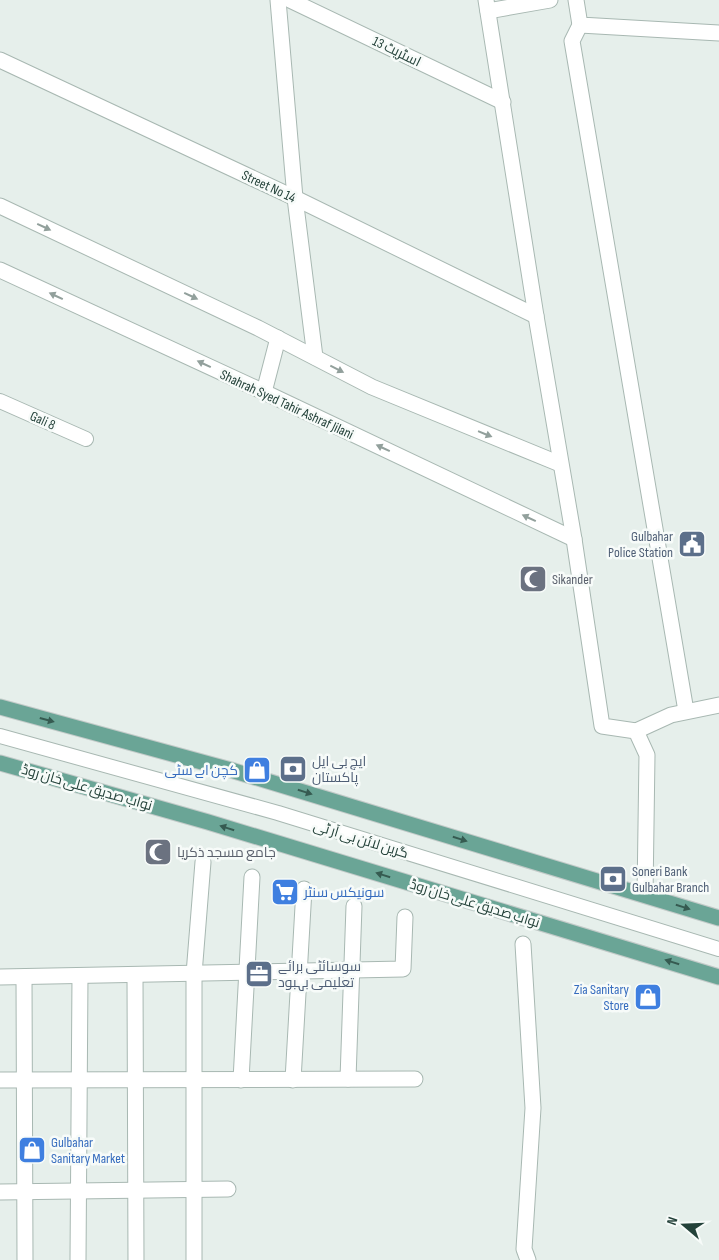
<svg xmlns="http://www.w3.org/2000/svg" width="719" height="1260" viewBox="0 0 719 1260" font-family="'Sofia Sans Condensed',Cairo,sans-serif">
<style>
.lines{fill:none;stroke-linecap:round;stroke-linejoin:round}
.service-casing{stroke:#a8b8b2;stroke-width:16}
.minor-casing{stroke:#a8b8b2;stroke-width:17}
.primary-casing{stroke:#c2cac8;stroke-width:17}
.service{stroke:#fff;stroke-width:14}
.minor{stroke:#fff;stroke-width:15}
.primary{stroke:#6aa596;stroke-width:15}
.oneway{fill:#92a09c}
.oneway2{fill:#365b51}
.labels{text-anchor:middle;stroke-width:5;stroke-linejoin:round;paint-order:stroke}
.street-label{font-size:14px;fill:#24423a;stroke:#f7fbf9}
.service-label{font-size:14px;fill:#4e5e75;stroke:#f7fbf9;text-anchor:start}
.worship-label{font-size:14px;fill:#5b616d;stroke:#f7fbf9;text-anchor:start}
.shop-label{font-size:14px;fill:#366cbe;stroke:#f7fbf9;text-anchor:end}
</style>
<rect width="100%" height="100%" fill="#e6efeb"/>
<g class="lines">
<g class="service-casing">
<g id="service">
<path d="M 0,401 L 86,439"/>
<path d="M 0,736 L 278,813 L 719,949"/>
</g>
</g>
<g class="minor-casing">
<g id="minor">
<path d="M 278,0 L 295,198 L 315,357"/>
<path d="M 290,0 L 503,102"/>
<path d="M 486,0 L 536,316 L 574,539 L 602,726 L 636,731 L 647,755 L 645,895"/>
<path d="M 576,0 L 580,25 L 719,33"/>
<path d="M 488,11 L 550,0"/>
<path d="M 580,25 L 572,41 L 686,711"/>
<path d="M 0,60 L 295,198 L 536,316"/>
<path d="M 0,206 L 258,328 L 372,387 L 560,464"/>
<path d="M 0,270 L 264,392 L 574,539"/>
<path d="M 264,392 L 278,338"/>
<path d="M 636,731 L 671,715 L 719,705"/>
<path d="M 523,944 L 533,1108 L 524,1249 L 528,1260"/>
<path d="M 135,975 L 136,1260"/>
<path d="M 0,977 L 403,969 L 405,917"/>
<path d="M 24,977 L 25,1260"/>
<path d="M 348,1079 L 354,906"/>
<path d="M 0,1080 L 415,1079"/>
<path d="M 241,1080 L 252,877"/>
<path d="M 293,1080 L 304,889"/>
<path d="M 0,1192 L 228,1189"/>
<path d="M 78,1260 L 80,976"/>
<path d="M 194,1260 L 194,974 L 203,862"/>
</g>
</g>
<g class="primary-casing">
<g id="primary">
<path d="M 0,707 L 231,770 L 719,918"/>
<path d="M 0,763 L 208,822 L 719,977"/>
</g>
</g>
<use href="#service" class="service"/>
<use href="#minor" class="minor"/>
<use href="#primary" class="primary"/>
</g>
<defs><path id="oneway-solid" d="M-6-.8H1V-3.2L6.5 0L1 3.2V.8H-6Z" transform="scale(1.25)"/></defs>
<g class="oneway">
<use href="#oneway-solid" transform="translate(44 227) rotate(25)"/>
<use href="#oneway-solid" transform="translate(56 296) rotate(-155)"/>
<use href="#oneway-solid" transform="translate(191 296) rotate(25)"/>
<use href="#oneway-solid" transform="translate(204 364) rotate(-155)"/>
<use href="#oneway-solid" transform="translate(337 369) rotate(27)"/>
<use href="#oneway-solid" transform="translate(485 434) rotate(22)"/>
<use href="#oneway-solid" transform="translate(383 448) rotate(-155)"/>
<use href="#oneway-solid" transform="translate(529 518) rotate(-155)"/>
</g>
<g class="oneway2">
<use href="#oneway-solid" transform="translate(47 720) rotate(15)"/>
<use href="#oneway-solid" transform="translate(305 792) rotate(17)"/>
<use href="#oneway-solid" transform="translate(227 828) rotate(-163)"/>
<use href="#oneway-solid" transform="translate(460 839) rotate(17)"/>
<use href="#oneway-solid" transform="translate(383 875) rotate(-163)"/>
<use href="#oneway-solid" transform="translate(683 907) rotate(17)"/>
<use href="#oneway-solid" transform="translate(672 962) rotate(-163)"/>
</g>
<defs>
<g id="civic-square" transform="scale(1.4375)"><rect x="-9" y="-9" width="18" height="18" rx="4" fill="#5c6f8a" stroke="#f7fbf9"/><path d="M-.6-6.5H3V-4.5H.6V-3L4-1V1h2V6H-6V1h2V-1L-.6-3ZM-1.2 2.5V6h2.4V2.5Z" fill="#fff"/></g>
<g id="mosque-square" transform="scale(1.4375)"><rect x="-9" y="-9" width="18" height="18" rx="4" fill="#6b7280" stroke="#f7fbf9"/><path d="M3.5-4.9A6 6 0 1 0 3.5 4.9A5 5 0 1 1 3.5-4.9Z" fill="#fff"/></g>
<g id="bank-square" transform="scale(1.4375)"><rect x="-9" y="-9" width="18" height="18" rx="4" fill="#5c6f8a" stroke="#f7fbf9"/><path d="M-6-4H6V4H-6ZM0-2.3a2.3 2.3 0 1 0 0 4.6a2.3 2.3 0 1 0 0-4.6Z" fill="#fff"/></g>
<g id="shop-square" transform="scale(1.4375)"><rect x="-9" y="-9" width="18" height="18" rx="4" fill="#3f7fe0" stroke="#f7fbf9"/><path d="M-5-2.5h2.3a2.7 3.5 0 0 1 5.4 0H5L5.5 6h-11ZM-1.5-2.5h3a1.5 2.3 0 0 0-3 0Z" fill="#fff"/></g>
<g id="supermarket-square" transform="scale(1.4375)"><rect x="-9" y="-9" width="18" height="18" rx="4" fill="#3f7fe0" stroke="#f7fbf9"/><path d="M-6-5.5h2.5l.6 2H6L4.5 2H-2.5L-4.4-4H-6ZM-1.5 3.2a1.3 1.3 0 1 0 .1 0ZM3 3.2a1.3 1.3 0 1 0 .1 0Z" fill="#fff"/></g>
<g id="office-square" transform="scale(1.4375)"><rect x="-9" y="-9" width="18" height="18" rx="4" fill="#5c6f8a" stroke="#f7fbf9"/><path d="M-6-3h4V-5.5h4V-3h4V5H-6ZM-1-4.5V-3h2v-1.5ZM-6 0V1H6V0Z" fill="#fff"/></g>
</defs>
<g fill-rule="evenodd">
<use href="#civic-square" x="692" y="544"/>
<use href="#mosque-square" x="533" y="579"/>
<use href="#bank-square" x="293" y="769"/>
<use href="#shop-square" x="257" y="770"/>
<use href="#mosque-square" x="158" y="852"/>
<use href="#bank-square" x="613" y="879"/>
<use href="#supermarket-square" x="285" y="892"/>
<use href="#office-square" x="259" y="974"/>
<use href="#shop-square" x="648" y="997"/>
<use href="#shop-square" x="32" y="1150"/>
</g>
<g class="labels">
<g class="street-label">
<text transform="translate(397 51) rotate(26)" y="5">اسٹریٹ 13</text>
<text transform="translate(269 186) rotate(25)" y="5">Street No 14</text>
<text transform="translate(287 404) rotate(25)" y="5">Shahrah Syed Tahir Ashraf Jilani</text>
<text transform="translate(43 420) rotate(24)" y="5">Gali 8</text>
<text transform="translate(87 787) rotate(16)" y="5">نواب صدیق علی خان روڈ</text>
<text transform="translate(361 839) rotate(17)" y="5">گرین لائن بی آر ٹی</text>
<text transform="translate(475 903) rotate(17)" y="5">نواب صدیق علی خان روڈ</text>
</g>
<g class="service-label">
<text x="673" y="541" text-anchor="end">Gulbahar<tspan x="673" dy="16">Police Station</tspan></text>
<text x="312" y="766">ایچ بی ایل<tspan x="312" dy="16">پاکستان</tspan></text>
<text x="632" y="876">Soneri Bank<tspan x="632" dy="16">Gulbahar Branch</tspan></text>
<text x="278" y="971">سوسائٹی برائے<tspan x="278" dy="16">تعلیمی بہبود</tspan></text>
</g>
<g class="worship-label">
<text x="552" y="584">Sikander</text>
<text x="177" y="857">جامع مسجد ذکریا</text>
</g>
<g class="shop-label">
<text x="238" y="775">کچن اے سٹی</text>
<text x="304" y="897" text-anchor="start">سونیکس سنٹر</text>
<text x="629" y="994">Zia Sanitary<tspan x="629" dy="16">Store</tspan></text>
<text x="51" y="1147" text-anchor="start">Gulbahar<tspan x="51" dy="16">Sanitary Market</tspan></text>
</g>
</g>
<g transform="translate(684 1225) rotate(289)" stroke="#f7fbf9" stroke-width="4" paint-order="stroke">
<path d="M0-4L9 19L0 12L-9 19Z" fill="#24423a"/>
<text y="-8" font-size="14" font-weight="bold" text-anchor="middle" fill="#24423a">N</text>
</g>
</svg>
